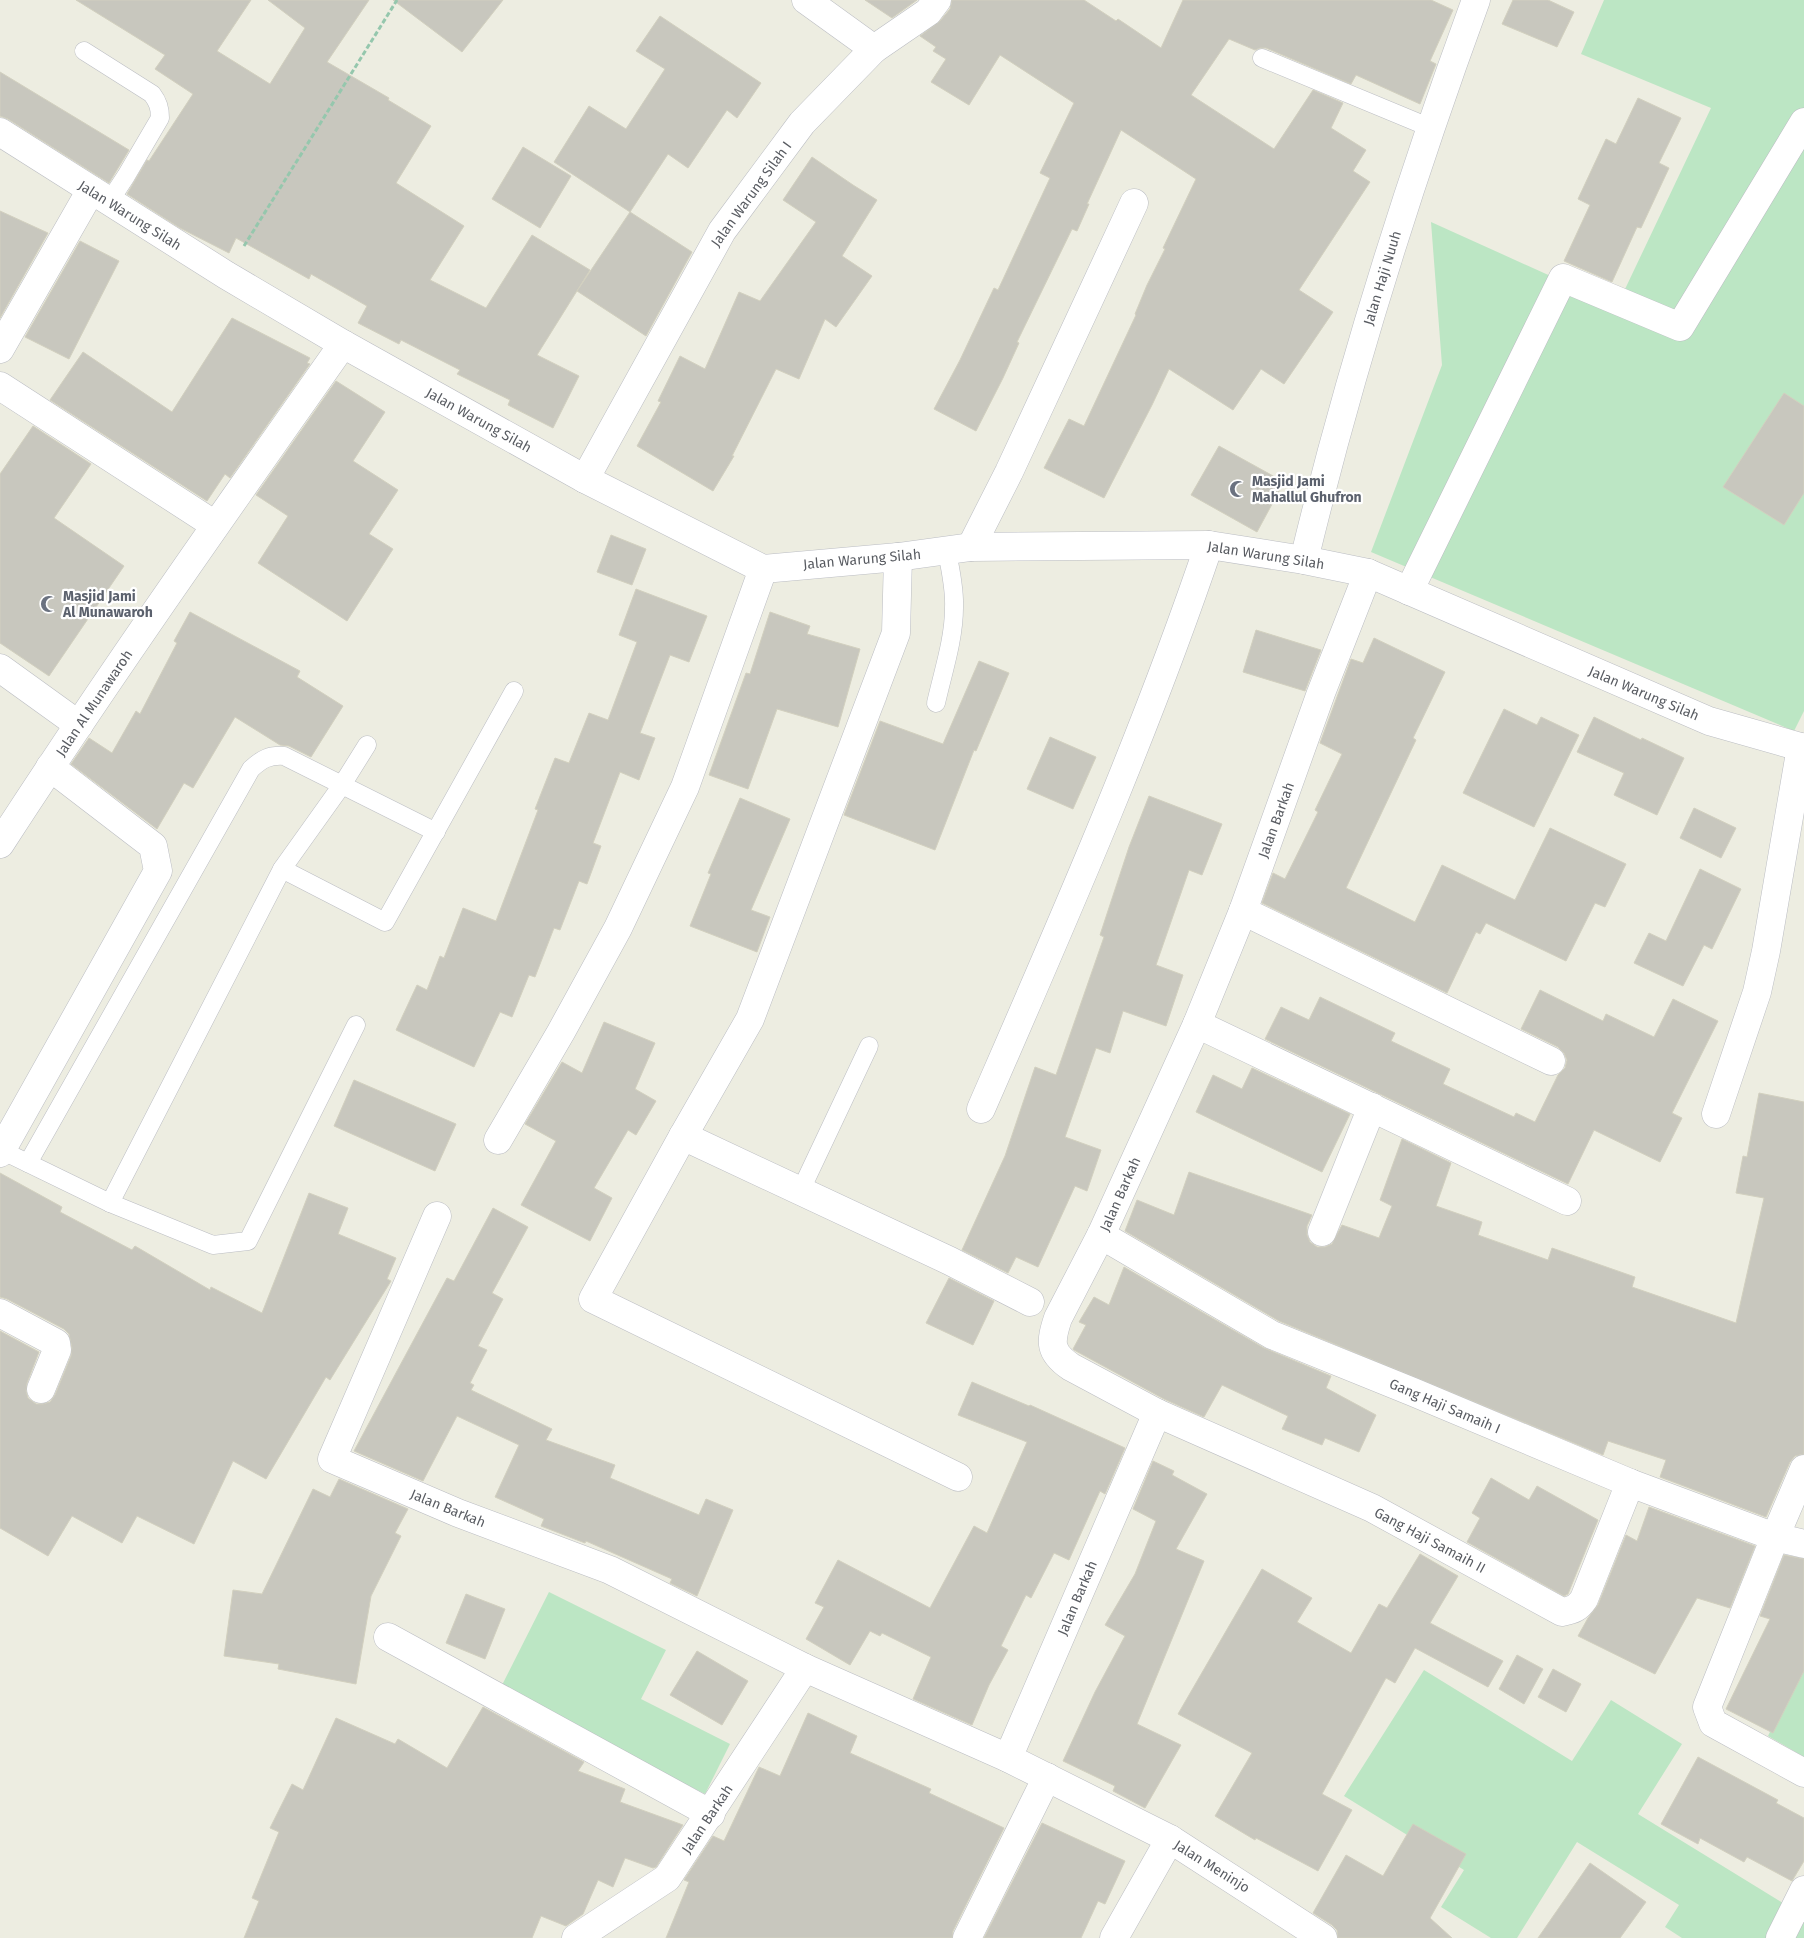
<svg xmlns="http://www.w3.org/2000/svg" width="1804" height="1938" viewBox="0 0 1804 1938" font-family="'Fira Sans',sans-serif">
<style>
.green{fill:#bce6c4}
.building{fill:#c8c7be;stroke:#d2d0bf}
.lines{fill:none;stroke-linecap:round;stroke-linejoin:round}
.service-casing{stroke:#bbbdc3;stroke-width:19}
.minor-casing{stroke:#bbbdc3;stroke-width:29}
.tertiary-casing{stroke:#bbbdc3;stroke-width:29}
.path{stroke:#95c7ad;stroke-width:3;stroke-dasharray:5 2.5;stroke-linecap:butt}
.service{stroke:#fff;stroke-width:18}
.minor{stroke:#fff;stroke-width:28}
.tertiary{stroke:#fff;stroke-width:28}
.labels{text-anchor:middle;stroke-width:4.5;stroke-linejoin:round;paint-order:stroke}
.street-label{font-size:14px;fill:#595c62;stroke:#fff}
.worship-label{font-size:14px;font-weight:bold;fill:#5b616d;stroke:#fff;text-anchor:start}
</style>
<rect width="100%" height="100%" fill="#edede1"/>
<g class="green">
<path d="M 1604,0 L 1804,0 L 1804,711 L 1794,731 L 1371,552 L 1442,365 L 1431,222 L 1617,306 L 1711,108 L 1581,54 Z"/>
<path d="M 549,1592 L 666,1650 L 641,1699 L 730,1744 L 705,1794 L 499,1691 Z"/>
<path d="M 1804,1662 L 1804,1757 L 1768,1736 Z"/>
<path d="M 1424,1670 L 1572,1761 L 1611,1700 L 1682,1744 L 1638,1814 L 1804,1916 L 1804,1938 L 1682,1938 L 1665,1927 L 1679,1905 L 1577,1842 L 1517,1938 L 1491,1938 L 1441,1907 L 1464,1870 L 1344,1796 Z"/>
</g>
<g class="building">
<path d="M 76,0 L 251,0 L 217,51 L 270,84 L 305,28 L 268,0 L 369,0 L 327,62 L 389,98 L 388,100 L 431,126 L 396,183 L 464,226 L 430,280 L 486,308 L 532,235 L 590,270 L 537,355 L 579,376 L 553,428 L 508,405 L 510,400 L 457,374 L 460,370 L 401,340 L 399,344 L 358,323 L 367,306 L 311,274 L 309,279 L 236,238 L 229,253 L 180,228 L 127,194 L 147,160 L 149,161 L 193,94 L 155,69 L 165,55 Z"/>
<path d="M 393,0 L 503,0 L 462,52 Z"/>
<path d="M 865,0 L 917,0 L 892,18 Z"/>
<path d="M 952,0 L 1084,0 L 1116,21 L 1118,19 L 1161,48 L 1183,0 L 1431,0 L 1453,10 L 1430,61 L 1436,64 L 1420,104 L 1356,75 L 1351,84 L 1266,48 L 1260,48 L 1255,50 L 1229,39 L 1191,95 L 1274,149 L 1313,90 L 1343,103 L 1331,128 L 1366,150 L 1353,171 L 1370,182 L 1299,290 L 1333,312 L 1284,384 L 1261,369 L 1233,410 L 1169,369 L 1152,405 L 1104,498 L 1044,468 L 1069,419 L 1084,426 L 1136,315 L 1135,314 L 1147,285 L 1165,249 L 1163,248 L 1196,179 L 1121,130 L 1087,204 L 1089,204 L 1077,231 L 1072,229 L 1017,342 L 1019,343 L 1003,378 L 976,431 L 934,409 L 960,360 L 994,288 L 998,290 L 1050,178 L 1040,173 L 1074,103 L 1000,55 L 969,105 L 931,82 L 946,59 L 933,51 L 936,47 L 920,36 L 940,21 L 950,9 Z"/>
<path d="M 1513,0 L 1548,0 L 1574,12 L 1557,47 L 1502,24 Z"/>
<path d="M 660,16 L 761,83 L 737,118 L 727,110 L 688,168 L 668,154 L 630,212 L 554,162 L 589,106 L 626,129 L 665,69 L 636,51 Z"/>
<path d="M 0,72 L 129,150 L 109,183 L 8,119 L 0,116 Z"/>
<path d="M 1638,98 L 1681,118 L 1659,163 L 1669,168 L 1641,228 L 1637,227 L 1612,282 L 1564,261 L 1590,205 L 1578,199 L 1606,139 L 1616,144 Z"/>
<path d="M 523,147 L 571,176 L 540,228 L 492,199 Z"/>
<path d="M 812,157 L 853,185 L 877,200 L 842,256 L 872,276 L 836,327 L 825,319 L 799,379 L 776,369 L 732,456 L 734,456 L 713,491 L 637,446 L 661,402 L 658,401 L 680,356 L 705,369 L 739,292 L 760,301 L 816,222 L 783,200 Z"/>
<path d="M 0,211 L 48,233 L 0,318 Z"/>
<path d="M 630,212 L 692,252 L 646,336 L 577,291 Z"/>
<path d="M 80,241 L 119,261 L 69,359 L 25,337 Z"/>
<path d="M 232,318 L 310,358 L 307,363 L 310,364 L 230,478 L 225,474 L 207,501 L 50,400 L 83,352 L 172,412 Z"/>
<path d="M 336,381 L 385,412 L 353,461 L 398,490 L 369,534 L 393,549 L 347,621 L 258,563 L 288,516 L 256,495 Z"/>
<path d="M 1784,393 L 1804,406 L 1804,493 L 1784,525 L 1723,487 Z"/>
<path d="M 33,426 L 91,464 L 54,518 L 124,566 L 49,676 L 0,643 L 0,474 Z"/>
<path d="M 1219,446 L 1284,482 L 1257,532 L 1191,495 Z"/>
<path d="M 611,535 L 646,549 L 632,585 L 597,572 Z"/>
<path d="M 636,589 L 707,616 L 689,662 L 670,655 L 640,733 L 655,738 L 639,780 L 620,772 L 593,843 L 601,846 L 587,884 L 579,881 L 560,930 L 554,928 L 535,977 L 529,975 L 512,1017 L 500,1012 L 474,1067 L 396,1030 L 417,985 L 427,990 L 440,956 L 444,958 L 463,908 L 496,921 L 538,810 L 535,809 L 555,758 L 569,763 L 589,713 L 608,720 L 637,642 L 619,635 Z"/>
<path d="M 190,612 L 300,671 L 297,677 L 343,706 L 311,757 L 289,746 L 280,745 L 235,717 L 193,788 L 184,783 L 157,829 L 71,764 L 89,738 L 112,753 L 136,711 L 140,714 L 177,643 L 174,641 Z"/>
<path d="M 770,612 L 810,626 L 807,634 L 860,649 L 838,727 L 777,709 L 748,789 L 709,775 L 746,673 L 750,674 Z"/>
<path d="M 1256,630 L 1321,650 L 1305,691 L 1243,672 Z"/>
<path d="M 1374,638 L 1445,672 L 1413,738 L 1416,740 L 1346,888 L 1415,922 L 1442,865 L 1515,900 L 1550,828 L 1626,864 L 1605,907 L 1595,903 L 1566,961 L 1486,923 L 1480,934 L 1476,932 L 1447,993 L 1262,903 L 1273,873 L 1285,879 L 1318,812 L 1315,810 L 1342,754 L 1320,743 L 1351,659 L 1363,663 Z"/>
<path d="M 979,661 L 1009,673 L 976,751 L 974,750 L 935,850 L 844,815 L 880,721 L 943,744 Z"/>
<path d="M 1504,709 L 1537,725 L 1541,717 L 1579,735 L 1534,827 L 1463,793 Z"/>
<path d="M 1594,717 L 1641,740 L 1642,738 L 1684,758 L 1657,815 L 1614,795 L 1624,773 L 1577,752 Z"/>
<path d="M 1050,737 L 1096,757 L 1073,809 L 1027,789 Z"/>
<path d="M 1149,796 L 1222,824 L 1202,875 L 1189,870 L 1156,965 L 1183,975 L 1166,1026 L 1123,1011 L 1110,1053 L 1096,1048 L 1065,1137 L 1101,1150 L 1087,1191 L 1075,1186 L 1038,1267 L 1016,1257 L 1008,1273 L 962,1250 L 1005,1156 L 1035,1067 L 1056,1075 L 1104,937 L 1100,935 L 1129,847 Z"/>
<path d="M 740,798 L 790,819 L 751,910 L 770,917 L 757,952 L 690,926 L 711,874 L 708,873 Z"/>
<path d="M 1694,808 L 1736,828 L 1721,858 L 1680,838 Z"/>
<path d="M 1700,869 L 1741,889 L 1712,949 L 1704,945 L 1683,986 L 1634,963 L 1649,933 L 1666,941 Z"/>
<path d="M 1540,990 L 1603,1021 L 1606,1014 L 1654,1037 L 1673,999 L 1718,1021 L 1672,1113 L 1682,1118 L 1660,1162 L 1594,1130 L 1568,1184 L 1265,1039 L 1281,1007 L 1309,1020 L 1320,997 L 1395,1033 L 1391,1041 L 1450,1069 L 1443,1084 L 1514,1117 L 1516,1113 L 1535,1122 L 1558,1075 L 1565,1068 L 1567,1060 L 1564,1053 L 1558,1047 L 1521,1029 Z"/>
<path d="M 604,1022 L 655,1043 L 635,1089 L 656,1101 L 636,1135 L 628,1130 L 594,1188 L 612,1198 L 590,1241 L 521,1205 L 556,1141 L 525,1124 L 562,1062 L 582,1073 Z"/>
<path d="M 1252,1068 L 1350,1114 L 1322,1172 L 1196,1112 L 1213,1075 L 1242,1089 Z"/>
<path d="M 354,1080 L 456,1124 L 435,1171 L 334,1126 Z"/>
<path d="M 1759,1093 L 1804,1102 L 1804,1454 L 1795,1456 L 1790,1462 L 1766,1517 L 1660,1477 L 1666,1460 L 1608,1441 L 1603,1455 L 1279,1321 L 1125,1231 L 1137,1200 L 1174,1215 L 1189,1172 L 1312,1215 L 1307,1226 L 1307,1235 L 1310,1242 L 1317,1247 L 1325,1247 L 1332,1244 L 1342,1225 L 1379,1238 L 1392,1206 L 1380,1200 L 1402,1139 L 1451,1163 L 1436,1206 L 1482,1222 L 1478,1235 L 1548,1260 L 1552,1248 L 1635,1277 L 1632,1287 L 1736,1323 L 1764,1198 L 1736,1193 L 1743,1156 L 1747,1157 Z"/>
<path d="M 0,1173 L 62,1207 L 60,1212 L 132,1250 L 135,1246 L 210,1290 L 211,1287 L 262,1313 L 309,1193 L 348,1208 L 338,1234 L 396,1258 L 387,1279 L 391,1281 L 330,1380 L 326,1377 L 266,1479 L 233,1461 L 194,1544 L 137,1516 L 122,1543 L 72,1516 L 48,1556 L 0,1528 L 0,1331 L 39,1352 L 27,1383 L 26,1391 L 28,1398 L 36,1404 L 43,1404 L 50,1402 L 55,1395 L 71,1356 L 72,1348 L 69,1334 L 64,1329 L 7,1299 L 0,1297 Z"/>
<path d="M 493,1208 L 528,1227 L 492,1293 L 503,1299 L 478,1346 L 487,1350 L 470,1383 L 474,1385 L 471,1390 L 552,1429 L 546,1440 L 615,1465 L 610,1478 L 699,1515 L 706,1499 L 733,1510 L 697,1596 L 670,1583 L 672,1579 L 586,1541 L 585,1543 L 541,1526 L 544,1519 L 495,1497 L 519,1445 L 457,1416 L 423,1481 L 354,1451 L 447,1278 L 454,1281 Z"/>
<path d="M 1124,1267 L 1264,1348 L 1331,1376 L 1326,1388 L 1376,1415 L 1359,1452 L 1325,1438 L 1322,1445 L 1282,1429 L 1288,1416 L 1222,1385 L 1204,1417 L 1164,1399 L 1074,1350 L 1073,1349 L 1086,1325 L 1079,1322 L 1094,1297 L 1109,1305 Z"/>
<path d="M 949,1278 L 994,1301 L 973,1345 L 926,1323 Z"/>
<path d="M 972,1382 L 1029,1406 L 1030,1405 L 1125,1448 L 1105,1494 L 1100,1491 L 1069,1560 L 1054,1553 L 1031,1598 L 1026,1595 L 1001,1646 L 1008,1650 L 989,1685 L 972,1725 L 913,1699 L 931,1657 L 882,1633 L 880,1636 L 870,1631 L 850,1665 L 806,1639 L 824,1607 L 815,1603 L 838,1560 L 930,1608 L 974,1526 L 987,1533 L 1027,1442 L 958,1415 Z"/>
<path d="M 1153,1461 L 1174,1471 L 1172,1475 L 1207,1494 L 1176,1549 L 1204,1561 L 1137,1724 L 1181,1745 L 1145,1808 L 1113,1791 L 1115,1786 L 1063,1761 L 1095,1692 L 1125,1636 L 1105,1625 L 1135,1574 L 1156,1521 L 1133,1509 Z"/>
<path d="M 1491,1478 L 1529,1500 L 1537,1486 L 1598,1520 L 1568,1594 L 1564,1596 L 1467,1542 L 1480,1518 L 1472,1513 Z"/>
<path d="M 339,1479 L 408,1509 L 395,1533 L 401,1536 L 371,1596 L 356,1684 L 278,1669 L 279,1664 L 224,1656 L 233,1590 L 262,1594 L 313,1489 L 330,1497 Z"/>
<path d="M 1649,1507 L 1755,1546 L 1730,1608 L 1697,1598 L 1655,1674 L 1578,1636 L 1588,1618 L 1598,1605 L 1626,1535 L 1637,1541 Z"/>
<path d="M 1420,1554 L 1458,1576 L 1430,1623 L 1503,1661 L 1488,1687 L 1415,1648 L 1395,1683 L 1386,1678 L 1322,1794 L 1352,1810 L 1318,1871 L 1256,1838 L 1255,1840 L 1215,1816 L 1252,1753 L 1178,1714 L 1262,1569 L 1312,1598 L 1297,1622 L 1351,1653 L 1379,1604 L 1387,1608 Z"/>
<path d="M 1784,1555 L 1804,1559 L 1804,1671 L 1773,1733 L 1726,1709 L 1770,1619 L 1760,1616 Z"/>
<path d="M 466,1594 L 505,1609 L 485,1659 L 446,1643 Z"/>
<path d="M 697,1651 L 748,1681 L 722,1725 L 670,1695 Z"/>
<path d="M 1517,1655 L 1543,1669 L 1524,1704 L 1499,1689 Z"/>
<path d="M 1553,1669 L 1581,1684 L 1566,1712 L 1538,1697 Z"/>
<path d="M 483,1707 L 584,1762 L 578,1771 L 625,1789 L 620,1802 L 683,1825 L 656,1867 L 653,1868 L 625,1858 L 613,1887 L 598,1880 L 583,1914 L 566,1926 L 541,1916 L 532,1938 L 244,1938 L 259,1901 L 252,1898 L 279,1832 L 270,1828 L 292,1784 L 303,1790 L 336,1718 L 395,1744 L 398,1739 L 447,1768 Z"/>
<path d="M 808,1713 L 857,1736 L 850,1753 L 931,1789 L 929,1793 L 1004,1828 L 953,1931 L 952,1938 L 666,1938 L 689,1882 L 684,1880 L 713,1836 L 724,1841 L 759,1767 L 780,1776 Z"/>
<path d="M 1698,1757 L 1778,1800 L 1776,1803 L 1804,1818 L 1804,1861 L 1792,1881 L 1747,1857 L 1744,1862 L 1700,1838 L 1698,1844 L 1661,1824 Z"/>
<path d="M 1042,1823 L 1125,1861 L 1105,1904 L 1098,1901 L 1081,1938 L 984,1938 Z"/>
<path d="M 1413,1824 L 1466,1854 L 1430,1918 L 1452,1938 L 1338,1938 L 1337,1930 L 1332,1925 L 1313,1913 L 1346,1855 L 1383,1876 Z"/>
<path d="M 1590,1863 L 1646,1902 L 1620,1938 L 1538,1938 Z"/>
</g>
<g class="lines">
<g class="service-casing">
<g id="service">
<path d="M 84,51 L 152,94 C 158,102 160,108 160,118 L 126,176 L 109,202"/>
<path d="M 1262,58 L 1431,128"/>
<path d="M 936,703 C 943,672 954,639 954,608 C 955,588 950,569 947,551"/>
<path d="M 282,869 L 342,785 L 367,745"/>
<path d="M 1,1150 L 110,1203 L 213,1245 L 248,1241 L 356,1025"/>
<path d="M 28,1163 L 251,769 C 262,759 269,755 284,756 L 436,832"/>
<path d="M 800,1192 L 869,1046"/>
<path d="M 110,1203 L 282,869 L 385,922 L 514,691"/>
</g>
</g>
<g class="minor-casing">
<g id="minor">
<path d="M 806,0 L 874,49"/>
<path d="M 0,349 L 91,190"/>
<path d="M 0,386 L 215,525"/>
<path d="M 585,479 L 722,231 L 802,123 L 874,49 L 928,12 L 937,0"/>
<path d="M 971,547 L 1009,472 L 1134,203"/>
<path d="M 898,557 L 896,633 L 750,1019 L 683,1136 L 593,1299 L 958,1477"/>
<path d="M 1304,560 C 1350,370 1409,183 1476,0"/>
<path d="M 1409,591 L 1563,278 L 1680,327 L 1804,122"/>
<path d="M 0,668 L 79,725"/>
<path d="M 0,844 C 110,674 227,509 343,344"/>
<path d="M 1243,911 L 1551,1061"/>
<path d="M 1197,1024 L 1567,1201"/>
<path d="M 981,1109 C 1062,923 1144,737 1209,545"/>
<path d="M 1716,1114 L 1757,992 L 1766,951 L 1801,747"/>
<path d="M 683,1136 L 950,1261 L 1030,1302"/>
<path d="M 498,1140 L 561,1032 L 618,928 L 685,787 L 763,569"/>
<path d="M 0,1153 L 158,871 L 153,846 L 50,767"/>
<path d="M 437,1216 L 332,1459 L 458,1513 L 610,1570 L 805,1668 L 1008,1758 L 1170,1839 L 1323,1938"/>
<path d="M 1322,1232 L 1372,1107"/>
<path d="M 1101,1235 L 1272,1335 L 1413,1392 L 1630,1483 L 1775,1537 L 1804,1544"/>
<path d="M 0,1313 L 56,1343 L 57,1350 L 41,1389"/>
<path d="M 1157,1413 L 1372,1508 L 1562,1612 C 1573,1610 1578,1608 1584,1599 L 1630,1483"/>
<path d="M 1804,1469 L 1775,1537 L 1707,1707 L 1713,1723 L 1804,1773"/>
<path d="M 388,1637 L 711,1814"/>
<path d="M 1008,1758 L 1157,1413 L 1071,1367 C 1049,1352 1050,1342 1058,1318 L 1101,1235 L 1197,1024 L 1243,911 L 1321,693 L 1368,573"/>
<path d="M 576,1938 L 667,1878 L 805,1668"/>
<path d="M 967,1938 L 1047,1777"/>
<path d="M 1114,1938 L 1170,1839"/>
<path d="M 1780,1938 L 1804,1890"/>
</g>
</g>
<g class="tertiary-casing">
<path id="tertiary" d="M 0,132 L 226,275 L 343,344 L 585,479 L 763,569 L 898,557 L 971,547 L 1209,545 L 1304,560 L 1368,573 L 1709,721 L 1804,748"/>
</g>
<path class="path" d="M 244,246 L 397,0"/>
<use href="#service" class="service"/>
<use href="#minor" class="minor"/>
<use href="#tertiary" class="tertiary"/>
</g>
<defs>
<g id="mosque-bare" transform="scale(1.35)"><path d="M3.5-4.9A6 6 0 1 0 3.5 4.9A5 5 0 1 1 3.5-4.9Z" fill="#6b7280" stroke="#fff" stroke-width="2.5" paint-order="stroke"/></g>
</defs>
<g fill-rule="evenodd">
<use href="#mosque-bare" x="1238" y="489"/>
<use href="#mosque-bare" x="49" y="604"/>
</g>
<g class="labels">
<g class="street-label">
<text transform="translate(751 194) rotate(-54)" y="5">Jalan Warung Silah I</text>
<text transform="translate(130 215) rotate(32)" y="5">Jalan Warung Silah</text>
<text transform="translate(1382 278) rotate(-73)" y="5">Jalan Haji Nuuh</text>
<text transform="translate(479 420) rotate(29)" y="5">Jalan Warung Silah</text>
<text transform="translate(1266 555) rotate(9)" y="5">Jalan Warung Silah</text>
<text transform="translate(862 559) rotate(-5)" y="5">Jalan Warung Silah</text>
<text transform="translate(1644 693) rotate(23)" y="5">Jalan Warung Silah</text>
<text transform="translate(94 703) rotate(-56)" y="5">Jalan Al Munawaroh</text>
<text transform="translate(1276 820) rotate(-70)" y="5">Jalan Barkah</text>
<text transform="translate(1120 1194) rotate(-66)" y="5">Jalan Barkah</text>
<text transform="translate(1445 1406) rotate(23)" y="5">Gang Haji Samaih I</text>
<text transform="translate(448 1508) rotate(22)" y="5">Jalan Barkah</text>
<text transform="translate(1430 1540) rotate(28)" y="5">Gang Haji Samaih II</text>
<text transform="translate(1077 1598) rotate(-67)" y="5">Jalan Barkah</text>
<text transform="translate(707 1819) rotate(-56)" y="5">Jalan Barkah</text>
<text transform="translate(1212 1866) rotate(32)" y="5">Jalan Meninjo</text>
</g>
<g class="worship-label">
<text x="1252" y="486">Masjid Jami<tspan x="1252" dy="16">Mahallul Ghufron</tspan></text>
<text x="63" y="601">Masjid Jami<tspan x="63" dy="16">Al Munawaroh</tspan></text>
</g>
</g>
</svg>
